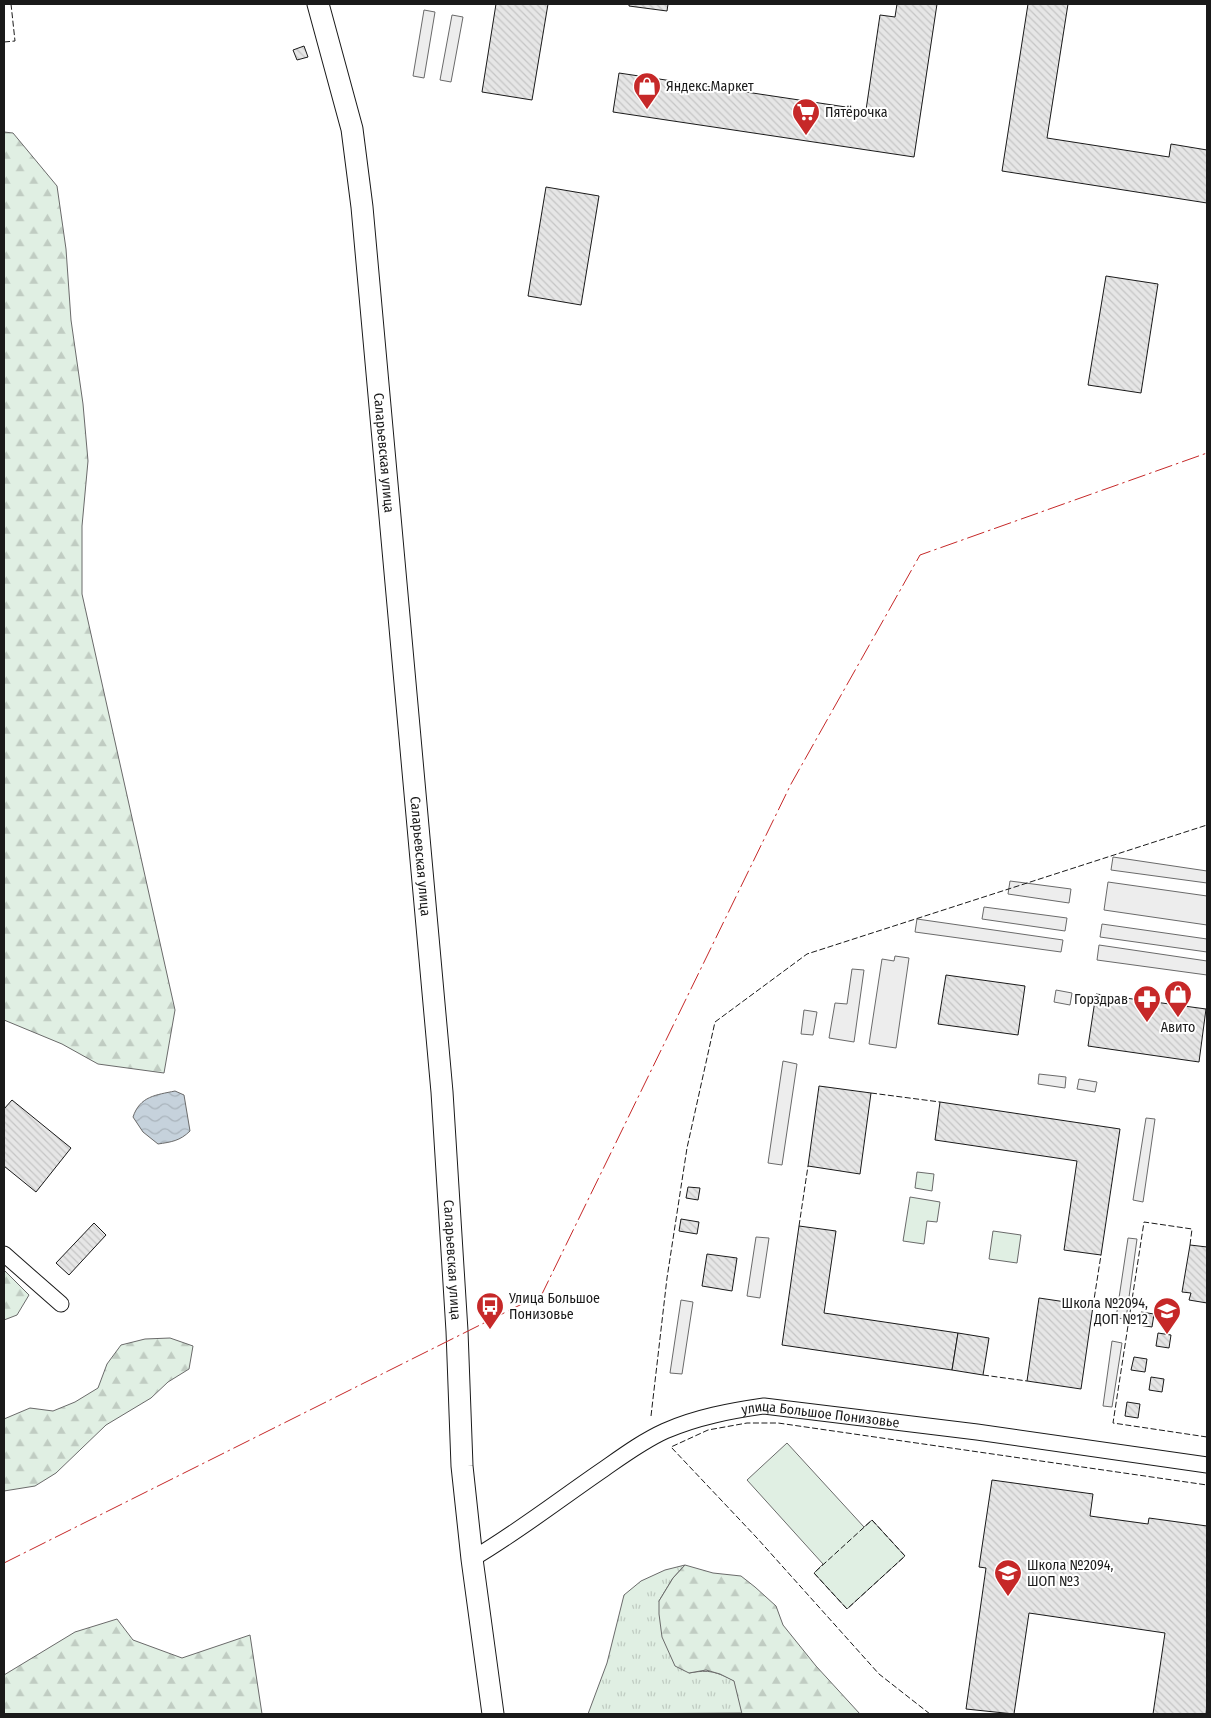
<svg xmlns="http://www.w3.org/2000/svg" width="1211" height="1718" viewBox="0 0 1211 1718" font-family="'Fira Sans Condensed',sans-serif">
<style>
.grass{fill:url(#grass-tufts);stroke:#6a6a6a}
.forest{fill:url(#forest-firs);stroke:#6a6a6a}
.park{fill:#e0efe3;stroke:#6a6a6a}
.parking{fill:#ededed;stroke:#6a6a6a}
.water{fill:url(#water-waves);stroke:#6a6a6a}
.building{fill:url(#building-back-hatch);stroke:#1a1a1a}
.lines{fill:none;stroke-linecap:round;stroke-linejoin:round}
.street-casing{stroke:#1a1a1a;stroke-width:17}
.secondary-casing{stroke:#1a1a1a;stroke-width:23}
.street{stroke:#fff;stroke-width:15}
.secondary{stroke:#fff;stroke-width:21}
.fence{stroke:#1a1a1a;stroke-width:1;stroke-dasharray:6 2.5;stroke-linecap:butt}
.power{stroke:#c62828;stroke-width:1;stroke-dasharray:18 4 2.5 4;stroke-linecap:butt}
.labels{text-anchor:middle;stroke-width:4;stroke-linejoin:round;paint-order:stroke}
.poi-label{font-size:14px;fill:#1a1a1a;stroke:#fff;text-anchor:start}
.street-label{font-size:14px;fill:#1a1a1a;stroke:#fff}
</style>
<defs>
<pattern id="grass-tufts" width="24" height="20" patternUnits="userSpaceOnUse" patternTransform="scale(1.25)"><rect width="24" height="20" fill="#e0efe3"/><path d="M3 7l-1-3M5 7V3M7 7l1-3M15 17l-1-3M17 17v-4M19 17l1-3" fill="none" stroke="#c0ccc2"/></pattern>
<pattern id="forest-firs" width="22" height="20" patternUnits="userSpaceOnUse" patternTransform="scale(1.25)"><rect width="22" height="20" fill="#e0efe3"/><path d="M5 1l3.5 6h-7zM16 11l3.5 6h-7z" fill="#c0ccc2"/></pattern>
<pattern id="water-waves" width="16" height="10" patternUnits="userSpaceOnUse" patternTransform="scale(1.25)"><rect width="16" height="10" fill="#c6d2dc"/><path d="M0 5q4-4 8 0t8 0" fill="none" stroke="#aab4bc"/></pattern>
<pattern id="building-back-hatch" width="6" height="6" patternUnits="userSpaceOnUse" patternTransform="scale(1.25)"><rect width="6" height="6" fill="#e6e6e6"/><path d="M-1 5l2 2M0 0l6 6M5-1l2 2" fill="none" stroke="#c5c5c5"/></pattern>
</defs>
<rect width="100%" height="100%" fill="#fff"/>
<path class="grass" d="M 685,1565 L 673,1578 L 659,1601 L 689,1673 C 710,1669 716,1672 735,1681 L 743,1713 L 588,1714 L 607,1663 L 624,1595 L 641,1581 L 665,1570 Z"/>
<g class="forest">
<path d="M 4,132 L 13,133 L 57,186 L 66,249 L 71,320 L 83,404 L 88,461 L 82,526 L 82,594 L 175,1010 L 164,1073 L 98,1064 L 62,1044 L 4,1020 Z"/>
<path d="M 4,1270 L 29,1295 L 17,1315 L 4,1320 Z"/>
<path d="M 170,1338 L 193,1346 L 189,1369 L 168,1382 L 151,1398 L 106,1425 L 56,1473 L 35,1486 L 4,1491 L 4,1419 L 30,1408 L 53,1411 L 75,1402 L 98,1388 L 107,1364 L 121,1345 L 145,1339 Z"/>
<path d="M 685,1565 L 713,1573 L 741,1576 L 755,1587 L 776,1606 L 783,1625 L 816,1666 L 860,1714 L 742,1714 L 734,1681 L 720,1674 L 706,1670 L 689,1673 L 675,1666 L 662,1637 L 659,1614 L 659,1601 L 673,1578 Z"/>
<path d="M 117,1619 L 133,1640 L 182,1658 L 250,1635 L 262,1714 L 4,1714 L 4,1675 L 75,1632 Z"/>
</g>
<g class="park">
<path d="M 917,1172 L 934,1174 L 932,1191 L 915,1188 Z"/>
<path d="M 910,1197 L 940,1202 L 937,1222 L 927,1221 L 924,1244 L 903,1241 Z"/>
<path d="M 993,1231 L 1021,1235 L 1017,1263 L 989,1259 Z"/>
<path d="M 787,1443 L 864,1527 L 872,1520 L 905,1556 L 847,1609 L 814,1573 L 823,1564 L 747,1480 Z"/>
</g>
<g class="parking">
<path d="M 424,10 L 435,12 L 424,78 L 413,76 Z"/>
<path d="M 452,15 L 463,17 L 451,82 L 440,80 Z"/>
<path d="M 1113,857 L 1207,871 L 1207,883 L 1111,870 Z"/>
<path d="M 1010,881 L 1071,889 L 1069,903 L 1008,894 Z"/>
<path d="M 1108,882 L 1207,896 L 1207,925 L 1104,910 Z"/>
<path d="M 984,907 L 1067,918 L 1065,931 L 982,919 Z"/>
<path d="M 917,919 L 1063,940 L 1061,952 L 915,932 Z"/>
<path d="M 1102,924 L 1207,939 L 1207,952 L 1100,937 Z"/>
<path d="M 1099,945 L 1207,961 L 1207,975 L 1097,960 Z"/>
<path d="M 895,956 L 909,958 L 896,1048 L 869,1044 L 882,959 L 894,961 Z"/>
<path d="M 852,969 L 864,970 L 854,1042 L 829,1038 L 835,1003 L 847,1004 Z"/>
<path d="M 1056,990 L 1072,993 L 1070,1005 L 1054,1002 Z"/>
<path d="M 804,1010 L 817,1012 L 813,1035 L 801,1034 Z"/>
<path d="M 783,1061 L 797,1064 L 782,1165 L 768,1163 Z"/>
<path d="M 1039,1074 L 1066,1077 L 1065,1088 L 1038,1084 Z"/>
<path d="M 1079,1079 L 1097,1082 L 1095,1092 L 1077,1089 Z"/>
<path d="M 1146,1118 L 1155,1119 L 1143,1202 L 1133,1200 Z"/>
<path d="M 756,1237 L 769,1238 L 760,1298 L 747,1296 Z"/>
<path d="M 1128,1238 L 1137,1239 L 1126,1319 L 1116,1318 Z"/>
<path d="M 681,1300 L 693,1302 L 682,1374 L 670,1373 Z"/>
<path d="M 1112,1341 L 1122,1343 L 1112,1407 L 1103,1406 Z"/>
</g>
<path class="water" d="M 175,1091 L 184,1095 L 190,1131 C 180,1141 171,1142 158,1144 L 143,1132 L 133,1117 C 140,1096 156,1095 175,1091 Z"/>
<g class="building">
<path d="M 496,4 L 548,4 L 532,100 L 482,92 Z"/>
<path d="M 629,4 L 668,4 L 667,11 L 629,6 Z"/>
<path d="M 897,4 L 937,4 L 914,157 L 613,112 L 619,73 L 866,110 L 880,15 L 895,17 Z"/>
<path d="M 1028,4 L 1068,4 L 1047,138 L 1169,157 L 1171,144 L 1207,150 L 1207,203 L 1002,171 Z"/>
<path d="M 304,46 L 308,57 L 297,60 L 293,50 Z"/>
<path d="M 546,187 L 599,196 L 581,305 L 528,296 Z"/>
<path d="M 1106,276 L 1158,284 L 1141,393 L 1088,385 Z"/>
<path d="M 946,975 L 1025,986 L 1018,1035 L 938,1024 Z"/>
<path d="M 1096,994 L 1206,1009 L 1199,1062 L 1088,1046 Z"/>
<path d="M 819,1086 L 871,1093 L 860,1174 L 808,1166 Z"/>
<path d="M 12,1100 L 71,1148 L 36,1192 L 4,1166 L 4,1109 Z"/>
<path d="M 940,1102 L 1120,1129 L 1101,1255 L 1064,1250 L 1077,1161 L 935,1140 Z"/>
<path d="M 688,1187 L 700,1188 L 698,1200 L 686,1198 Z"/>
<path d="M 681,1219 L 699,1222 L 697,1234 L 679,1231 Z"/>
<path d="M 94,1223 L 106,1235 L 69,1275 L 56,1263 Z"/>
<path d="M 799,1226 L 836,1231 L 824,1313 L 958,1333 L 952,1370 L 782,1345 Z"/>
<path d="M 1190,1245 L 1207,1247 L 1207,1303 L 1189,1300 L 1191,1293 L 1182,1292 Z"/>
<path d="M 707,1254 L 737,1258 L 732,1291 L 702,1286 Z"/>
<path d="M 1039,1298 L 1093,1306 L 1081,1389 L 1027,1381 Z"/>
<path d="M 1141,1312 L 1154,1314 L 1152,1327 L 1139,1325 Z"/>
<path d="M 958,1333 L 989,1338 L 983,1375 L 952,1370 Z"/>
<path d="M 1158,1333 L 1171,1335 L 1169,1348 L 1156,1346 Z"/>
<path d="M 1134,1357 L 1147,1359 L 1145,1372 L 1131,1370 Z"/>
<path d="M 1151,1377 L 1164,1379 L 1162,1392 L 1149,1390 Z"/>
<path d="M 1127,1402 L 1140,1404 L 1138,1418 L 1125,1416 Z"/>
<path d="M 992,1480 L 1093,1494 L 1090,1516 L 1148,1524 L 1149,1518 L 1207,1526 L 1207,1703 L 1206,1714 L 1153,1714 L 1165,1633 L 1029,1613 L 1014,1714 L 966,1709 L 986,1568 L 979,1567 Z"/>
</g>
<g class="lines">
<g class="street-casing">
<g id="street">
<path d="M 4,1254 L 61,1304"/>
<path id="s1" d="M 472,1559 C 518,1532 560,1499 604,1469 C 624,1455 643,1441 665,1431 C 697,1417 730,1411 764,1406 L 977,1432 L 1207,1465"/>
</g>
</g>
<g class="secondary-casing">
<g id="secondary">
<path id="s2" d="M 318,4 L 352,129 L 362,207 L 442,1092 L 457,1331 L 462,1466 L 472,1559 L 493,1714"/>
</g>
</g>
<use href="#street" class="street"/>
<use href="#secondary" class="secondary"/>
<g class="fence">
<path d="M 4,42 L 15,41 L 11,4"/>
<path d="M 871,1093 L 940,1102"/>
<path d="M 799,1226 L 808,1166"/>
<path d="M 1190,1245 L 1192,1229 L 1144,1222 L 1113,1423 L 1207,1437"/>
<path d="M 1093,1306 L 1101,1255"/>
<path d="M 983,1375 L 1027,1381"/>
<path d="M 651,1416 L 667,1278 L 687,1148 L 715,1022 L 807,954 L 1207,825"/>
<path d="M 872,1520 L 905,1556 L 847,1609 L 814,1573 Z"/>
<path d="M 930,1714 L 879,1674 L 757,1538 L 671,1447 L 708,1430 L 747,1423 L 778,1423 L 1207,1485"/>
</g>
<path class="power" d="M 4,1563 L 542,1294 L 791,784 L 920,555 L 1207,453"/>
</g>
<defs>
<g id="shop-pin" transform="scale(1.4375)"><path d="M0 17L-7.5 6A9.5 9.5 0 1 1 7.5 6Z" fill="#c62828" stroke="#fff"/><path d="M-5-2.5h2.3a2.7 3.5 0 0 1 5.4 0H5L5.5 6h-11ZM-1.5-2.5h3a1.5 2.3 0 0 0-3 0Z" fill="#fff"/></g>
<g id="supermarket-pin" transform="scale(1.4375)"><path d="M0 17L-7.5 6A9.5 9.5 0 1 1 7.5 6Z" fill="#c62828" stroke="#fff"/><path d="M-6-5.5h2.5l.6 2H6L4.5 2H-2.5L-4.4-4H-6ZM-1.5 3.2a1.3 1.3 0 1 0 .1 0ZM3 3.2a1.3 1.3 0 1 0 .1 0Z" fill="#fff"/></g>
<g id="pharmacy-pin" transform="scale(1.4375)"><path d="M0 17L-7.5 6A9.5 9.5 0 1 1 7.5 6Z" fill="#c62828" stroke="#fff"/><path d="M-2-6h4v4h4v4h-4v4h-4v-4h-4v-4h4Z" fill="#fff"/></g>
<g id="bus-pin" transform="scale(1.4375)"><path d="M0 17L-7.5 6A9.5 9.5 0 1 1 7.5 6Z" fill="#c62828" stroke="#fff"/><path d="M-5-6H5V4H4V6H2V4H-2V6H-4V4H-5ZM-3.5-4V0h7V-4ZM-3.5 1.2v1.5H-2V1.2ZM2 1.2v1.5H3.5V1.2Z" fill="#fff"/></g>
<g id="school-pin" transform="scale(1.4375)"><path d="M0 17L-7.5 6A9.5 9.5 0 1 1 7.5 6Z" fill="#c62828" stroke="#fff"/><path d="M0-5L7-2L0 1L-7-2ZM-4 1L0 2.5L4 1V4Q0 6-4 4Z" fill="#fff"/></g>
</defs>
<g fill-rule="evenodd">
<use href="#shop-pin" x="647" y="86"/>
<use href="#supermarket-pin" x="806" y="112"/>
<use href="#shop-pin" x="1178" y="994"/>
<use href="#pharmacy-pin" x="1147" y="999"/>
<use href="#bus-pin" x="490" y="1306"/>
<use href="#school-pin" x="1167" y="1311"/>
<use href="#school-pin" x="1008" y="1573"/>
</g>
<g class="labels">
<g class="poi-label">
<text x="666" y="91">Яндекс.Маркет</text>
<text x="825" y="117">Пятёрочка</text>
<text x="1128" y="1004" text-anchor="end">Горздрав</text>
<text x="1178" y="1032" text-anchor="middle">Авито</text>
<text x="509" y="1303">Улица Большое<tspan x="509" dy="16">Понизовье</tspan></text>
<text x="1148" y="1308" text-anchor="end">Школа №2094,<tspan x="1148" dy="16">ДОП №12</tspan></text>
<text x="1027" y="1570">Школа №2094,<tspan x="1027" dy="16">ШОП №3</tspan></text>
</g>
<g class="street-label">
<text dy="5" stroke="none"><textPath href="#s2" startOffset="455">Саларьевская улица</textPath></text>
<text dy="5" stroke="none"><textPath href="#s2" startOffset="860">Саларьевская улица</textPath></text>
<text dy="5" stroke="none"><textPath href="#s2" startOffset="1265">Саларьевская улица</textPath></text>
<text dy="5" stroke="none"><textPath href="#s1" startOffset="391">улица Большое Понизовье</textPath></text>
</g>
</g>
<rect width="1211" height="1718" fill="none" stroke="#1a1a1a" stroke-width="10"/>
</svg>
